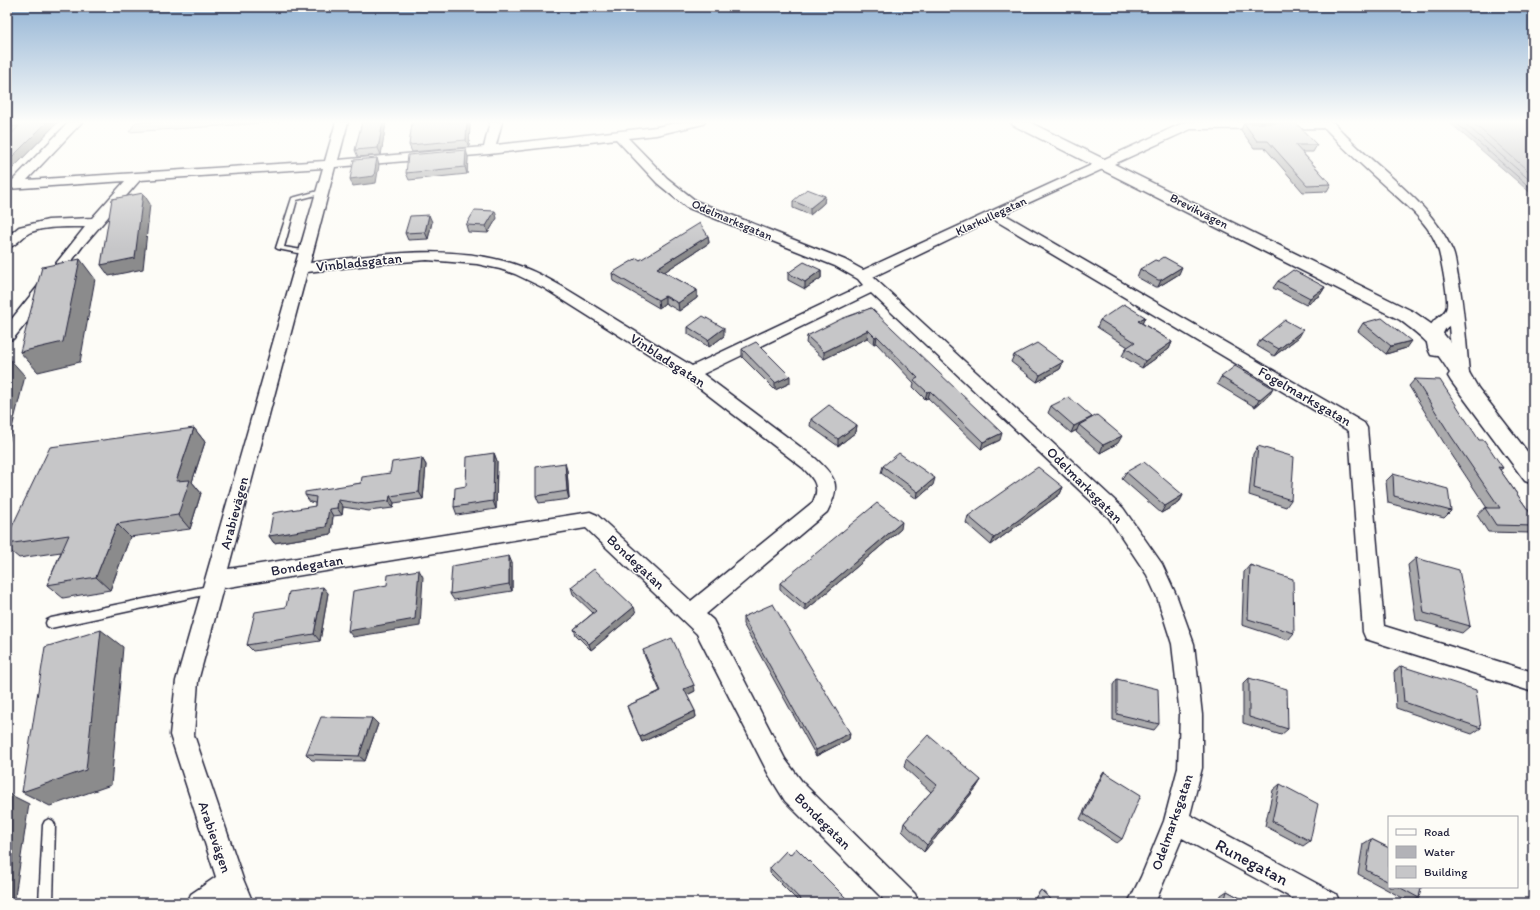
<svg xmlns="http://www.w3.org/2000/svg" width="1540" height="910" viewBox="0 0 1540 910" font-family="Itim,sans-serif">
<style>
.green{fill:#dddcdb;stroke:#807f8b}
.water{fill:#b2b2b7;stroke:#787885}
.lines{fill:none;stroke-linecap:round;stroke-linejoin:round}
.shore{stroke:#5c5c6d;stroke-width:1}
.lane-casing{stroke:#22223b;stroke-width:3}
.street-casing{stroke:#22223b;stroke-width:3}
.secondary-casing{stroke:#22223b;stroke-width:3}
.lane{fill:#fdfcf7;fill-rule:evenodd}
.street{fill:#fdfcf7;fill-rule:evenodd}
.secondary{fill:#fdfcf7;fill-rule:evenodd}
.wall{fill:#aaaaac;stroke:#22223b}
.shaded-wall{fill:#8b8b8c;stroke:#22223b}
.building{fill:#c6c6c8;stroke:#22223b}
.labels{text-anchor:middle;stroke-width:3;stroke-linejoin:round;paint-order:stroke}
.far-street-label{font-size:12px;fill:#22223b;stroke:#fdfcf7}
.street-label{font-size:14px;fill:#22223b;stroke:#fdfcf7}
.near-street-label{font-size:17px;fill:#22223b;stroke:#fdfcf7}
</style>
<rect width="100%" height="100%" fill="#fdfcf7"/>
<filter id="ink" filterUnits="userSpaceOnUse"><feTurbulence type="fractalNoise" baseFrequency=".025" numOctaves="2"/><feDisplacementMap in="SourceGraphic" scale="8" xChannelSelector="R" yChannelSelector="G"/><feConvolveMatrix kernelMatrix="1 2 1 2 8 2 1 2 1" color-interpolation-filters="sRGB"/></filter>
<g filter="url(#ink)">
<path class="green" d="M 136,122 L 279,122 L 129,132 Z"/>
<path class="water" d="M 1449,122 L 1533,122 L 1533,195 Z"/>
<g class="lines">
<g class="shore">
<path d="M 1455,122 L 1533,190"/>
<path d="M 1463,122 L 1533,183"/>
<path d="M 1472,122 L 1533,175"/>
</g>
<g class="lane-casing">
<g id="lane">
<path d="M 322,190 L 324,191 L 324,193 L 297,200 L 284,247 L 308,251 L 308,255 L 278,249 L 276,248 L 292,198 Z"/>
<path d="M 213,585 L 217,586 L 218,589 L 217,592 L 213,593 L 51,628 L 47,626 L 46,623 L 47,620 L 51,618 Z"/>
<path d="M 49,819 L 53,821 L 55,825 L 53,903 L 39,903 L 43,825 L 45,821 Z"/>
</g>
</g>
<g class="street-casing">
<path id="street" d="M 69,122 L 82,122 L 27,180 L 325,161 L 336,122 L 348,122 L 338,160 L 484,147 L 490,122 L 502,122 L 496,145 L 656,127 L 682,122 L 705,122 L 703,124 L 656,135 L 628,138 L 667,178 L 696,201 L 845,260 L 863,270 L 1185,122 L 1333,122 C 1369,164 1431,200 1452,250 C 1456,258 1456,268 1458,277 C 1464,308 1466,341 1469,373 L 1467,377 L 1461,379 L 1455,377 L 1453,373 L 1449,326 C 1440,331 1442,343 1445,351 L 1443,355 L 1437,356 L 1431,355 C 1425,344 1425,331 1434,321 C 1438,316 1446,314 1447,306 C 1448,295 1442,264 1439,252 C 1432,225 1406,205 1386,187 C 1365,168 1344,149 1325,128 L 1191,129 L 1004,214 L 1364,423 L 1367,428 L 1384,626 L 1533,672 L 1533,692 L 1366,639 L 1363,632 L 1349,431 L 993,219 L 873,277 L 1123,508 L 1162,564 L 1177,597 L 1194,644 L 1202,715 L 1202,768 L 1190,815 L 1336,894 L 1340,903 L 1301,903 L 1182,838 L 1155,903 L 1128,903 L 1141,877 L 1164,821 L 1178,768 L 1180,715 L 1172,644 L 1157,597 L 1147,575 L 1109,518 L 871,293 L 703,374 L 815,458 C 837,478 841,486 827,512 L 706,614 L 713,620 L 785,759 L 803,783 L 915,894 L 919,903 L 887,903 L 785,801 L 769,775 L 697,634 L 586,528 L 223,588 L 198,681 L 194,735 L 243,879 L 253,903 L 227,903 L 226,902 L 224,903 L 187,903 L 191,894 L 216,877 L 170,735 L 176,681 L 323,168 L 140,180 L 82,247 L 27,322 L 13,339 L 7,340 L 7,325 L 85,227 C 67,227 48,226 31,232 C 22,236 17,246 7,248 L 7,237 L 19,227 L 48,220 L 92,218 L 125,181 L 7,189 L 7,181 L 12,181 ZM 616,139 L 657,183 L 686,207 L 835,266 L 858,279 L 863,285 L 692,366 C 659,346 626,326 594,306 C 568,290 542,273 514,264 C 447,243 377,255 310,263 L 335,167 L 489,154 ZM 427,260 L 477,264 L 500,269 L 515,274 L 544,288 L 685,377 L 803,468 C 813,478 821,486 813,502 L 691,601 L 597,515 L 590,512 L 228,569 L 307,272 L 376,264 Z"/>
</g>
<g class="secondary-casing">
<path id="secondary" d="M 1011,122 L 1029,122 L 1414,312 L 1441,331 L 1455,348 L 1478,388 L 1533,459 L 1533,484 L 1525,481 L 1451,381 L 1448,376 L 1450,373 C 1434,347 1424,338 1400,320 L 1013,125 Z"/>
</g>
<use href="#lane" class="lane"/>
<use href="#street" class="street"/>
<use href="#secondary" class="secondary"/>
</g>
<g class="wall">
<path d="M 7,122 L 58,122 L 9,172 L 7,172 L 7,139 L 12,134 L 7,134 Z"/>
<path d="M 386,122 L 381,155 L 358,157 L 355,150 Z"/>
<path d="M 470,122 L 469,147 L 412,152 L 409,145 Z"/>
<path d="M 1244,123 L 1317,145 L 1313,152 L 1302,152 L 1331,184 L 1327,191 L 1303,192 L 1265,148 L 1254,148 L 1241,130 Z"/>
<path d="M 468,157 L 467,174 L 409,180 L 406,173 Z"/>
<path d="M 825,196 L 824,203 L 810,215 L 793,208 L 793,201 Z"/>
<path d="M 497,218 L 488,233 L 468,232 L 466,225 Z"/>
<path d="M 432,222 L 428,239 L 408,240 L 405,233 Z"/>
<path d="M 708,236 L 709,243 L 664,272 L 697,290 L 697,298 L 679,311 L 665,303 L 659,308 L 613,281 L 612,273 L 640,260 Z"/>
<path d="M 1140,269 L 1179,274 L 1158,287 L 1155,287 L 1137,277 Z"/>
<path d="M 821,270 L 821,278 L 805,289 L 788,280 L 788,273 Z"/>
<path d="M 1278,281 L 1325,287 L 1320,295 L 1306,305 L 1273,288 Z"/>
<path d="M 871,308 L 1000,440 L 981,449 L 928,398 L 925,399 L 913,387 L 914,383 L 876,343 L 874,344 L 867,338 L 824,359 L 806,343 L 807,336 Z"/>
<path d="M 1145,317 L 1142,323 L 1172,342 L 1169,349 L 1142,368 L 1122,356 L 1126,348 L 1128,347 L 1097,327 L 1100,320 Z"/>
<path d="M 1363,323 L 1406,348 L 1386,354 L 1358,331 Z"/>
<path d="M 688,327 L 724,336 L 709,347 L 688,334 Z"/>
<path d="M 1299,337 L 1274,356 L 1257,346 L 1261,339 Z"/>
<path d="M 742,349 L 790,383 L 775,390 L 742,357 Z"/>
<path d="M 1014,355 L 1063,362 L 1060,369 L 1037,382 L 1011,362 Z"/>
<path d="M 1221,377 L 1269,395 L 1255,407 L 1217,384 Z"/>
<path d="M 1415,379 L 1479,440 L 1503,468 L 1500,470 L 1533,517 L 1533,531 L 1531,533 L 1488,532 L 1477,515 L 1485,508 L 1487,508 L 1444,443 L 1409,386 Z"/>
<path d="M 1051,406 L 1092,417 L 1091,418 L 1118,443 L 1100,453 L 1076,432 L 1077,430 L 1071,433 L 1048,413 Z"/>
<path d="M 811,419 L 857,425 L 856,432 L 838,446 L 810,426 Z"/>
<path d="M 194,428 L 205,442 L 192,482 L 201,493 L 190,529 L 130,537 L 110,590 L 63,598 L 47,585 L 61,552 L 19,558 L 7,548 L 7,537 Z"/>
<path d="M 1258,446 L 1291,500 L 1286,507 L 1249,495 L 1253,454 Z"/>
<path d="M 494,453 L 497,461 L 496,509 L 457,515 L 454,507 L 466,486 Z"/>
<path d="M 422,458 L 426,465 L 423,499 L 394,503 L 393,508 L 369,511 L 343,507 L 342,515 L 333,516 L 331,534 L 274,543 L 269,536 L 315,506 L 315,503 L 310,502 L 305,495 L 361,483 L 390,473 Z"/>
<path d="M 883,466 L 933,485 L 917,499 L 881,473 Z"/>
<path d="M 567,470 L 569,499 L 539,503 L 536,496 Z"/>
<path d="M 1126,472 L 1183,495 L 1179,503 L 1161,513 L 1122,479 Z"/>
<path d="M 1393,474 L 1451,511 L 1444,518 L 1388,503 L 1386,481 Z"/>
<path d="M 1063,487 L 1060,494 L 991,545 L 966,523 L 968,516 Z"/>
<path d="M 901,529 L 805,611 L 780,590 L 780,583 Z"/>
<path d="M 1416,558 L 1470,626 L 1462,633 L 1416,620 L 1408,565 Z"/>
<path d="M 512,563 L 512,591 L 454,600 L 450,594 Z"/>
<path d="M 1250,565 L 1294,633 L 1288,640 L 1242,625 L 1244,572 Z"/>
<path d="M 571,587 L 636,613 L 591,650 L 576,635 L 574,629 L 593,613 L 573,594 Z"/>
<path d="M 328,593 L 320,641 L 253,651 L 247,645 L 286,607 Z"/>
<path d="M 743,617 L 850,733 L 849,739 L 816,756 L 743,624 Z"/>
<path d="M 643,650 L 695,691 L 687,695 L 695,711 L 696,717 L 642,742 L 629,712 L 627,706 L 660,691 L 645,657 Z"/>
<path d="M 1401,666 L 1481,728 L 1472,734 L 1396,708 L 1394,672 Z"/>
<path d="M 1249,678 L 1288,729 L 1281,735 L 1243,723 L 1243,684 Z"/>
<path d="M 1117,679 L 1159,724 L 1154,730 L 1113,720 L 1113,685 Z"/>
<path d="M 378,724 L 365,761 L 312,760 L 306,754 Z"/>
<path d="M 906,759 L 981,780 L 976,788 L 924,852 L 902,831 L 904,823 L 931,792 L 904,767 Z"/>
<path d="M 1104,772 L 1122,839 L 1117,843 L 1080,819 L 1100,778 Z"/>
<path d="M 1280,784 L 1310,841 L 1303,846 L 1265,826 L 1273,790 Z"/>
<path d="M 1371,839 L 1389,848 L 1389,887 L 1421,887 L 1419,898 L 1410,902 L 1358,874 L 1363,844 Z"/>
<path d="M 770,868 L 851,903 L 800,903 L 770,873 Z"/>
<path d="M 1041,890 L 1055,903 L 1031,903 Z"/>
<path d="M 1227,891 L 1249,903 L 1219,903 L 1221,895 Z"/>
</g>
<g class="shaded-wall">
<path d="M 47,122 L 58,122 L 9,172 L 7,169 L 7,162 Z"/>
<path d="M 383,122 L 386,122 L 381,155 L 378,148 Z"/>
<path d="M 467,122 L 470,122 L 469,147 L 466,140 Z"/>
<path d="M 466,150 L 468,157 L 467,174 L 465,167 Z"/>
<path d="M 377,158 L 379,165 L 376,183 L 353,186 L 350,179 Z"/>
<path d="M 143,193 L 150,204 L 143,269 L 109,276 L 101,265 Z"/>
<path d="M 825,196 L 824,203 L 810,215 L 810,208 Z"/>
<path d="M 495,211 L 497,218 L 488,233 L 486,226 Z"/>
<path d="M 429,215 L 432,222 L 428,239 L 425,232 Z"/>
<path d="M 708,236 L 709,243 L 658,276 L 657,268 Z"/>
<path d="M 80,259 L 95,279 L 80,362 L 38,372 L 20,352 Z"/>
<path d="M 1182,267 L 1179,274 L 1158,287 L 1161,280 Z"/>
<path d="M 821,270 L 821,278 L 805,289 L 805,282 Z"/>
<path d="M 1325,287 L 1320,295 L 1306,305 L 1310,298 Z"/>
<path d="M 697,290 L 697,298 L 679,311 L 678,303 Z"/>
<path d="M 665,296 L 665,303 L 659,308 L 658,300 Z"/>
<path d="M 1145,317 L 1142,324 L 1138,321 Z"/>
<path d="M 724,328 L 724,336 L 709,347 L 708,340 Z"/>
<path d="M 868,330 L 867,338 L 824,359 L 824,352 Z"/>
<path d="M 1303,330 L 1299,337 L 1274,356 L 1279,349 Z"/>
<path d="M 877,336 L 876,343 L 874,344 L 875,337 Z"/>
<path d="M 1411,341 L 1406,348 L 1386,354 L 1391,346 Z"/>
<path d="M 1172,342 L 1169,349 L 1142,368 L 1145,361 Z"/>
<path d="M 7,356 L 25,376 L 7,448 Z"/>
<path d="M 1063,362 L 1060,369 L 1037,382 L 1040,375 Z"/>
<path d="M 790,376 L 790,383 L 775,390 L 775,383 Z"/>
<path d="M 1273,388 L 1269,395 L 1255,407 L 1259,400 Z"/>
<path d="M 930,391 L 928,398 L 925,399 L 927,392 Z"/>
<path d="M 1092,417 L 1089,424 L 1079,425 L 1077,430 L 1071,433 L 1074,426 Z"/>
<path d="M 857,425 L 856,432 L 838,446 L 838,439 Z"/>
<path d="M 194,428 L 205,442 L 192,482 L 201,493 L 190,529 L 178,515 L 176,481 Z"/>
<path d="M 1002,433 L 1000,440 L 981,449 L 983,442 Z"/>
<path d="M 1122,436 L 1118,443 L 1100,453 L 1103,445 Z"/>
<path d="M 494,453 L 497,461 L 496,509 L 493,501 Z"/>
<path d="M 422,458 L 426,465 L 423,499 L 419,492 Z"/>
<path d="M 565,463 L 567,470 L 569,499 L 567,491 Z"/>
<path d="M 935,478 L 933,485 L 917,499 L 918,492 Z"/>
<path d="M 1063,487 L 1060,494 L 991,545 L 994,538 Z"/>
<path d="M 1183,495 L 1179,503 L 1161,513 L 1165,506 Z"/>
<path d="M 390,496 L 394,503 L 393,508 L 389,501 Z"/>
<path d="M 338,500 L 343,507 L 342,515 L 337,508 Z"/>
<path d="M 329,509 L 333,516 L 331,534 L 274,543 L 269,536 Z"/>
<path d="M 902,522 L 901,529 L 805,611 L 805,605 Z"/>
<path d="M 117,524 L 130,537 L 110,590 L 96,577 Z"/>
<path d="M 509,556 L 512,563 L 512,591 L 509,584 Z"/>
<path d="M 419,570 L 423,577 L 420,626 L 353,637 L 348,631 Z"/>
<path d="M 323,587 L 328,593 L 320,641 L 314,634 Z"/>
<path d="M 634,607 L 636,613 L 591,650 L 589,644 Z"/>
<path d="M 101,630 L 123,647 L 111,785 L 50,806 L 22,792 Z"/>
<path d="M 694,685 L 695,691 L 685,696 L 684,689 Z"/>
<path d="M 695,711 L 696,717 L 642,742 L 640,737 Z"/>
<path d="M 372,718 L 378,724 L 365,761 L 359,756 Z"/>
<path d="M 850,733 L 849,739 L 816,756 L 816,750 Z"/>
<path d="M 981,780 L 976,788 L 924,852 L 927,845 Z"/>
<path d="M 7,793 L 29,804 L 14,903 L 7,903 Z"/>
</g>
<g class="building">
<path d="M 7,122 L 47,122 L 7,162 L 7,139 L 19,126 L 7,127 Z"/>
<path d="M 362,122 L 383,122 L 378,148 L 355,150 Z"/>
<path d="M 428,122 L 467,122 L 466,140 L 409,145 L 412,123 Z"/>
<path d="M 1244,123 L 1296,123 L 1317,145 L 1295,145 L 1331,184 L 1307,185 L 1268,141 L 1257,141 Z"/>
<path d="M 466,150 L 465,167 L 406,173 L 408,155 Z"/>
<path d="M 377,158 L 374,176 L 350,179 L 354,160 Z"/>
<path d="M 807,189 L 825,196 L 810,208 L 793,201 Z"/>
<path d="M 143,193 L 135,258 L 101,265 L 112,199 Z"/>
<path d="M 475,210 L 495,211 L 486,226 L 466,225 Z"/>
<path d="M 429,215 L 425,232 L 405,233 L 410,216 Z"/>
<path d="M 700,223 L 708,236 L 657,268 L 697,290 L 678,303 L 665,296 L 658,300 L 612,273 L 637,258 L 640,260 Z"/>
<path d="M 1164,257 L 1182,267 L 1161,280 L 1158,280 L 1140,269 L 1155,260 L 1158,261 Z"/>
<path d="M 80,259 L 63,342 L 20,352 L 42,267 Z"/>
<path d="M 804,262 L 821,270 L 805,282 L 788,273 Z"/>
<path d="M 1293,270 L 1325,287 L 1310,298 L 1278,281 Z"/>
<path d="M 1124,304 L 1145,317 L 1138,321 L 1172,342 L 1145,361 L 1126,348 L 1135,342 L 1100,320 Z"/>
<path d="M 871,308 L 1002,433 L 983,442 L 930,391 L 927,392 L 914,380 L 918,378 L 877,336 L 875,337 L 868,330 L 824,352 L 807,336 L 841,319 Z"/>
<path d="M 703,316 L 724,328 L 708,340 L 688,327 Z"/>
<path d="M 1382,318 L 1411,341 L 1391,346 L 1363,323 Z"/>
<path d="M 1285,320 L 1303,330 L 1279,349 L 1261,339 Z"/>
<path d="M 756,342 L 790,376 L 775,383 L 742,349 Z"/>
<path d="M 1037,343 L 1063,362 L 1040,375 L 1014,355 Z"/>
<path d="M 1235,366 L 1273,388 L 1259,400 L 1221,377 Z"/>
<path d="M 1415,379 L 1440,380 L 1479,440 L 1484,440 L 1503,468 L 1498,467 L 1533,517 L 1533,526 L 1496,525 L 1485,508 L 1500,508 L 1451,436 Z"/>
<path d="M 1069,397 L 1092,417 L 1074,426 L 1051,406 Z"/>
<path d="M 829,405 L 857,425 L 838,439 L 811,419 Z"/>
<path d="M 1097,415 L 1122,436 L 1103,445 L 1079,425 Z"/>
<path d="M 194,428 L 176,481 L 190,480 L 178,515 L 117,524 L 96,577 L 47,585 L 69,535 L 7,544 L 7,537 L 50,447 Z"/>
<path d="M 1258,446 L 1294,457 L 1291,500 L 1254,488 Z"/>
<path d="M 494,453 L 493,501 L 454,507 L 455,488 L 466,486 L 467,457 Z"/>
<path d="M 899,453 L 935,478 L 918,492 L 883,466 Z"/>
<path d="M 422,458 L 419,492 L 390,496 L 389,501 L 365,504 L 338,500 L 337,508 L 329,509 L 326,527 L 269,536 L 273,513 L 315,506 L 316,497 L 305,495 L 305,492 L 361,483 L 362,477 L 390,473 L 392,462 Z"/>
<path d="M 1144,462 L 1183,495 L 1165,506 L 1126,472 Z"/>
<path d="M 565,463 L 567,491 L 536,496 L 536,467 Z"/>
<path d="M 1038,467 L 1063,487 L 994,538 L 968,516 Z"/>
<path d="M 1393,474 L 1448,489 L 1451,511 L 1394,496 Z"/>
<path d="M 877,503 L 902,522 L 805,605 L 780,583 Z"/>
<path d="M 509,556 L 509,584 L 450,594 L 452,566 Z"/>
<path d="M 1416,558 L 1459,570 L 1470,626 L 1424,613 Z"/>
<path d="M 1250,565 L 1293,579 L 1294,633 L 1248,619 Z"/>
<path d="M 594,569 L 634,607 L 589,644 L 574,629 L 596,611 L 571,587 Z"/>
<path d="M 419,570 L 415,619 L 348,631 L 353,591 L 387,585 L 388,575 Z"/>
<path d="M 323,587 L 314,634 L 247,645 L 255,612 L 286,607 L 289,592 Z"/>
<path d="M 773,604 L 850,733 L 816,750 L 743,617 Z"/>
<path d="M 101,630 L 86,770 L 22,792 L 45,647 Z"/>
<path d="M 672,638 L 694,685 L 684,689 L 695,711 L 640,737 L 627,706 L 661,691 L 643,650 Z"/>
<path d="M 1401,666 L 1476,690 L 1481,728 L 1404,702 Z"/>
<path d="M 1249,678 L 1287,689 L 1288,729 L 1249,717 Z"/>
<path d="M 1117,679 L 1158,689 L 1159,724 L 1117,714 Z"/>
<path d="M 321,717 L 372,718 L 359,756 L 306,754 Z"/>
<path d="M 928,735 L 981,780 L 927,845 L 904,823 L 937,785 L 906,759 Z"/>
<path d="M 1104,772 L 1141,795 L 1122,839 L 1084,814 Z"/>
<path d="M 1280,784 L 1318,804 L 1310,841 L 1272,821 Z"/>
<path d="M 1371,839 L 1389,848 L 1389,882 L 1366,870 Z"/>
<path d="M 796,848 L 851,903 L 804,903 L 770,868 L 786,851 L 790,855 Z"/>
<path d="M 1399,887 L 1421,887 L 1419,898 Z"/>
<path d="M 1041,890 L 1055,903 L 1032,903 Z"/>
<path d="M 1227,891 L 1249,903 L 1224,903 Z"/>
</g>
</g>
<linearGradient id="sky" x2="0" y2="1"><stop stop-color="#92b3d4"/><stop offset="0.49" stop-color="#fefefb"/><stop offset="1" stop-color="#fefefb" stop-opacity="0"/></linearGradient>
<rect width="1540" height="249" fill="url(#sky)"/>
<g class="labels">
<g class="far-street-label">
<text transform="translate(1199 211) rotate(27)" y="4">Brevikvägen</text>
<text transform="translate(991 216) rotate(-25)" y="4">Klarkullegatan</text>
<text transform="translate(732 220) rotate(23)" y="4">Odelmarksgatan</text>
</g>
<g class="street-label">
<text transform="translate(359 262) rotate(-6)" y="5">Vinbladsgatan</text>
<text transform="translate(668 360) rotate(33)" y="5">Vinbladsgatan</text>
<text transform="translate(1305 396) rotate(30)" y="5">Fogelmarksgatan</text>
<text transform="translate(1085 485) rotate(45)" y="5">Odelmarksgatan</text>
<text transform="translate(234 513) rotate(-75)" y="5">Arabievägen</text>
<text transform="translate(636 562) rotate(43)" y="5">Bondegatan</text>
<text transform="translate(307 565) rotate(-9)" y="5">Bondegatan</text>
<text transform="translate(823 821) rotate(45)" y="5">Bondegatan</text>
<text transform="translate(1172 822) rotate(-71)" y="5">Odelmarksgatan</text>
<text transform="translate(215 837) rotate(71)" y="5">Arabievägen</text>
</g>
<g class="near-street-label">
<text transform="translate(1252 862) rotate(28)" y="6">Runegatan</text>
</g>
</g>
<rect width="1540" height="910" fill="none" stroke="#fdfcf7" stroke-width="24"/>
<rect x="12" y="12" width="1516" height="886" fill="none" stroke="#22223b" stroke-width="1.5" filter="url(#ink)"/>
<rect x="1388" y="816" width="130" height="72" fill="#fdfcf7" stroke="#a5a5ac"/>
<rect x="1396" y="829" width="20" height="6" fill="#fdfcf7" stroke="#a5a5ac"/>
<text x="1424" y="836" font-size="12" fill="#22223b">Road</text>
<rect x="1396" y="846" width="20" height="12" fill="#b2b2b7" stroke="#a5a5ac"/>
<text x="1424" y="856" font-size="12" fill="#22223b">Water</text>
<rect x="1396" y="866" width="20" height="12" fill="#c6c6c8" stroke="#a5a5ac"/>
<text x="1424" y="876" font-size="12" fill="#22223b">Building</text>
</svg>
